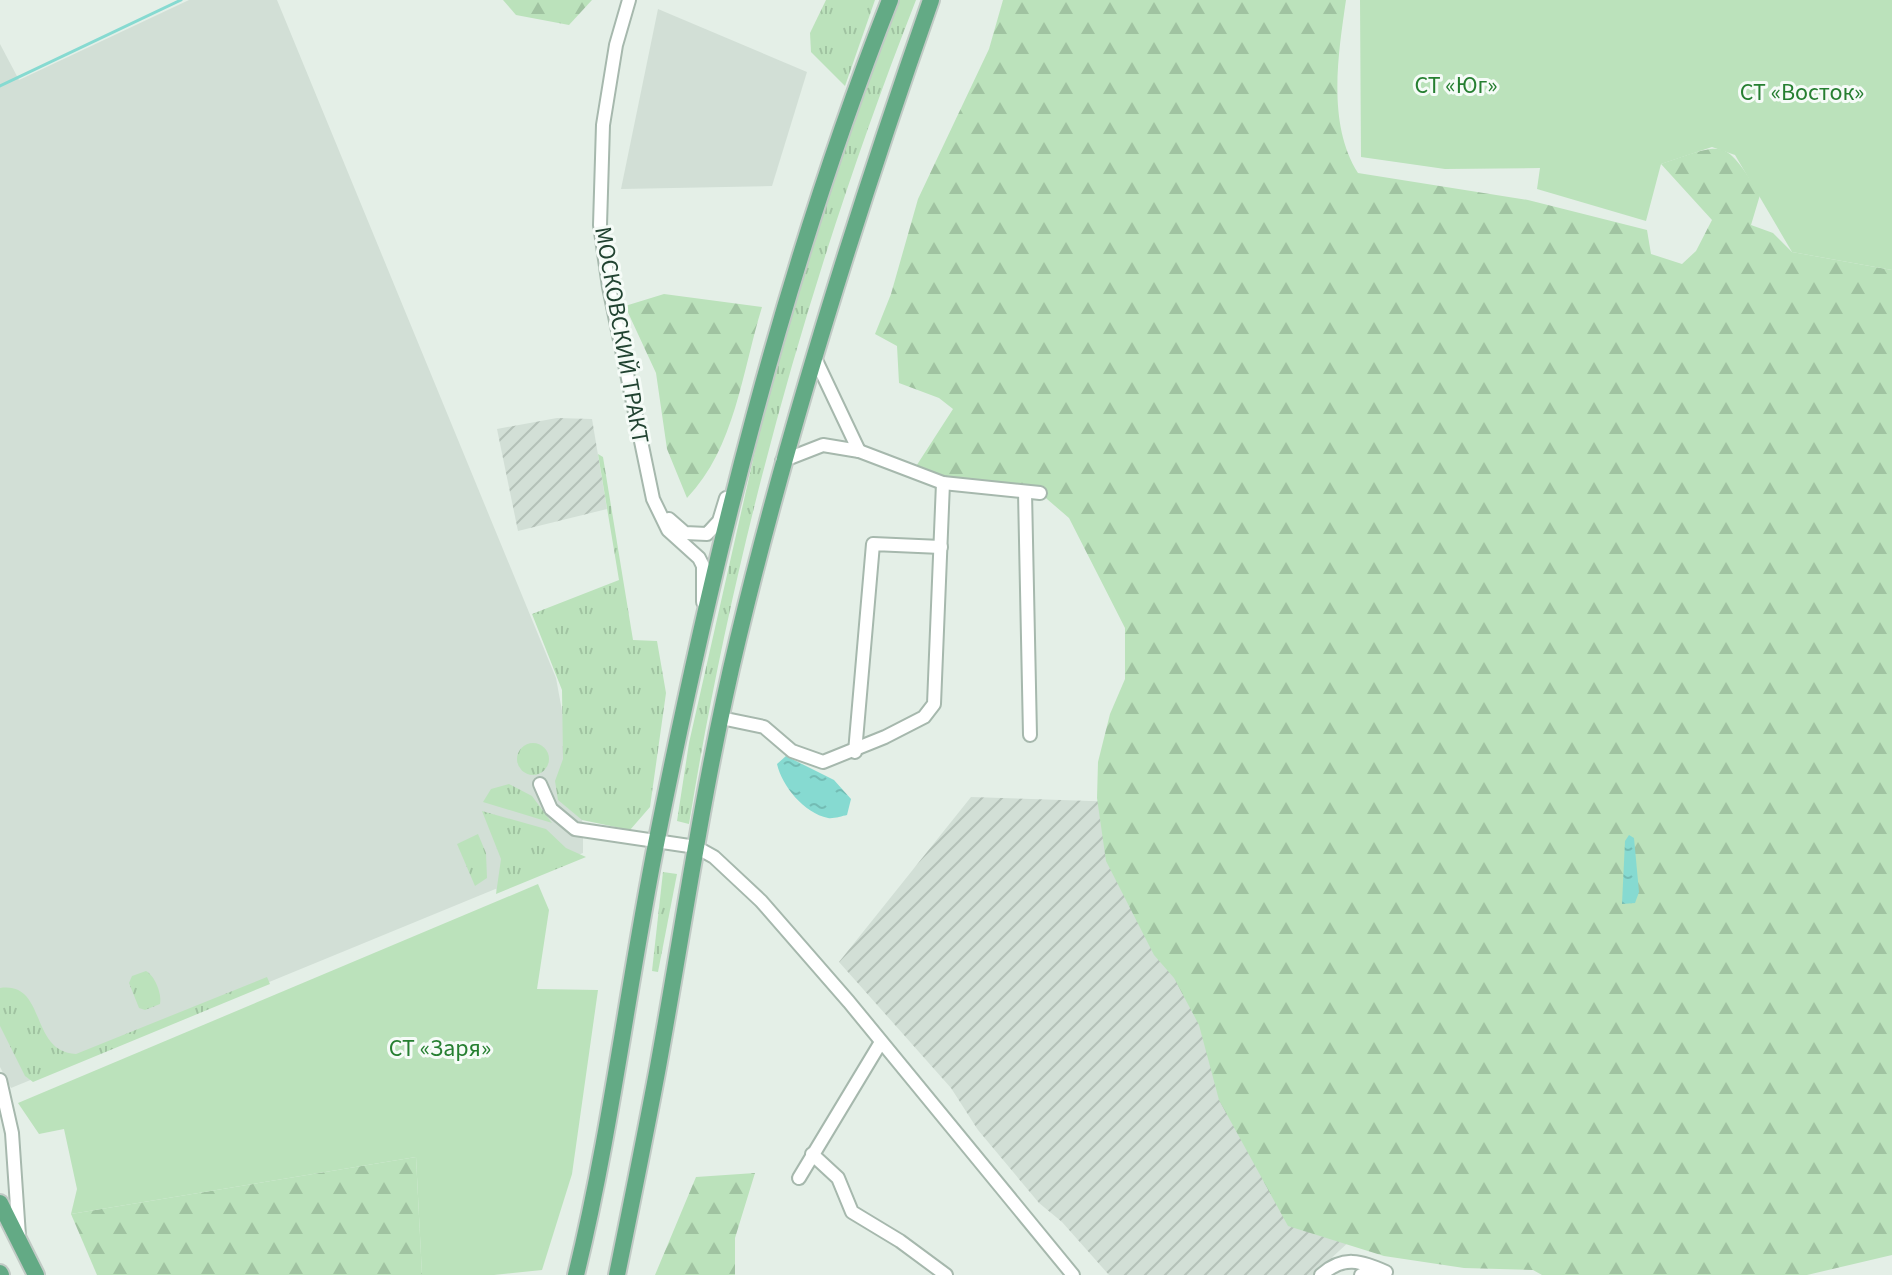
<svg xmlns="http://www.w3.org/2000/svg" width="1892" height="1275" viewBox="0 0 1892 1275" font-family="'Source Sans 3',sans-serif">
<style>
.built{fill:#d2dfd6}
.industrial{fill:url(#industrial-furrows)}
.grass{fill:url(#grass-tufts)}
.forest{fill:url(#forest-firs)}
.garden{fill:#bbe2bb}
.water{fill:url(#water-ripples)}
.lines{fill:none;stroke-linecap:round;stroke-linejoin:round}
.stream{stroke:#86dad1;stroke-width:3}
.minor-casing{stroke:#a6b8ad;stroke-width:16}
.major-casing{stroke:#c1cac5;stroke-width:20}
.minor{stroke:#fff;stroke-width:12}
.major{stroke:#63aa85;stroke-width:16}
.labels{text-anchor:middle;stroke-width:6;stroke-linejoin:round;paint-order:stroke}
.park-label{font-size:24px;fill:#267f31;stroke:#f5fbf7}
.street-label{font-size:24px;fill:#214331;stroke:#f5fbf7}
</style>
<defs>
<pattern id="industrial-furrows" width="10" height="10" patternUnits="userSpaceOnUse" patternTransform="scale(2)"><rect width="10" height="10" fill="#d2dfd6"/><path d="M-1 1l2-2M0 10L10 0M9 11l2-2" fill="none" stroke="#b4c1b8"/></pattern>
<pattern id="grass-tufts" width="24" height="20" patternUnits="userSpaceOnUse" patternTransform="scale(2)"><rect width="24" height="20" fill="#bbe2bb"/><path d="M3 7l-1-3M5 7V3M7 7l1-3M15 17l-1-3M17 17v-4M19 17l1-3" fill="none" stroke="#a0c3a1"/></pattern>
<pattern id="forest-firs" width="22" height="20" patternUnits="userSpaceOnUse" patternTransform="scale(2)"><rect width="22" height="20" fill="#bbe2bb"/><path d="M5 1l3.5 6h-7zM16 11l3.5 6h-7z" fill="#a0c3a1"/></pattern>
<pattern id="water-ripples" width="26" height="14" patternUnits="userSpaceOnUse" patternTransform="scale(2)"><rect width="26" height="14" fill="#86dad1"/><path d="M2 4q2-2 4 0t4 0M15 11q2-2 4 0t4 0" fill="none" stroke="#73bcb4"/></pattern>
</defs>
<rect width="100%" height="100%" fill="#e4efe7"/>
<g class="built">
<path d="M 189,0 L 277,0 L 556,678 L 583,825 L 583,853 L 11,1088 L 0,1067 L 0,44 L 19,80 Z"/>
<path d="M 658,9 L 807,72 L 772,186 L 621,189 Z"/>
</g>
<g class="industrial">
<path d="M 557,418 L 592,419 L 607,509 L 518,531 L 497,429 Z"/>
<path d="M 971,797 L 1121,802 L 1352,1239 L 1313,1275 L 1109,1275 L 1062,1222 L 1039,1203 L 978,1130 L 951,1088 L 839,962 Z"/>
</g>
<g class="grass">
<path d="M 826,0 L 875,0 L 845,86 L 811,52 L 810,33 Z"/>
<path d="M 900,0 L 916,0 C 812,265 735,542 689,824 L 677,821 L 689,743 L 779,345 L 858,104 Z"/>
<path d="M 598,454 L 603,457 L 633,640 L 657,641 L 666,693 L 650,807 L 630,830 L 582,820 L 558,800 L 555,781 L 563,759 L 562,690 L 532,614 L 619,580 Z"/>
<circle cx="533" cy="759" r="16"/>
<path d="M 509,784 L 532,796 L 552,823 L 483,802 L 491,789 Z"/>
<path d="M 482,811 L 546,829 L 566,848 L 586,857 L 496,894 L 501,859 Z"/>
<path d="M 478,834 L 486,853 L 487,878 L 475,886 L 457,844 Z"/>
<path d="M 663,872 L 677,874 L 658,972 L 652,971 Z"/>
<path d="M 146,971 C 155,976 162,994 160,1004 L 145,1010 L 139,1008 L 129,983 L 132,976 Z"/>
<path d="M 267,977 L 270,984 L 33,1082 L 25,1076 L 0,1026 L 0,988 C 47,981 29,1052 76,1054 Z"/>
</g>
<g class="forest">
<path d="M 503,0 L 592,0 L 569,25 L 516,15 Z"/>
<path d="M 1003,0 L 1346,0 C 1338,55 1327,124 1358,173 L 1528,200 L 1647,230 L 1651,254 L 1682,264 L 1696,251 L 1712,220 L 1661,164 C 1725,143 1723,136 1760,195 L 1751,225 L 1773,233 L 1792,252 L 1892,270 L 1892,1255 L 1807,1275 L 1542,1275 L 1533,1270 L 1464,1268 L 1384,1256 L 1288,1226 L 1219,1100 L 1199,1025 L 1174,978 L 1154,955 L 1106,861 L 1097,798 L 1098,762 L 1110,714 L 1125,679 L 1125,628 L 1069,518 L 1040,493 L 943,483 L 913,471 L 953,409 L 939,398 L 899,383 L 897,346 L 875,334 L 891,294 L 918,199 L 989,49 Z"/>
<path d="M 664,294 L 762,307 C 742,372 735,448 687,498 L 667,449 L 656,373 L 625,306 Z"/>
<path d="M 416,1157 L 422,1275 L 97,1275 L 71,1214 Z"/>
<path d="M 755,1173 L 735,1238 L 735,1275 L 655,1275 L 696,1177 Z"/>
</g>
<g class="garden">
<path d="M 1360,0 L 1892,0 L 1892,270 L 1792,252 L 1735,155 L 1712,147 L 1661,164 L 1646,221 L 1537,189 L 1540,168 L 1445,169 L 1361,157 Z"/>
<path d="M 538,884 L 549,910 L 537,989 L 598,990 L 572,1174 L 542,1270 L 494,1275 L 422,1275 L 416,1157 L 71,1214 L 77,1189 L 64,1129 L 39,1134 L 18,1103 Z"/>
</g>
<g class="water">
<path d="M 786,756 L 834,780 L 851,799 L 847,815 C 842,816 833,819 828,818 C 804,813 782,786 777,764 Z"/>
<path d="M 1629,835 L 1634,838 L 1639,892 L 1635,903 L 1622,904 L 1625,841 Z"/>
</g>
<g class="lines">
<path class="stream" d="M 0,86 L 181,0"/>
<g class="minor-casing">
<g id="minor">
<path d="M 629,0 L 616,45 L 603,125 L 600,225 L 609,287 L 653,499 L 668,530 L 699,558 L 703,566 L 703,602"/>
<path d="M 814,356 L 859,451"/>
<path d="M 782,461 L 823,445 L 859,451 L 943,483 L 1040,493"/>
<path d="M 1025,492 L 1030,735"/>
<path d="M 669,519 L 685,533 L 707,534 L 719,521 L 726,498"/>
<path d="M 721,718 L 764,727 L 792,751 L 823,762 L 885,737 L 924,717 L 934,704 L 943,483"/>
<path d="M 855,752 L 873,544 L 941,547"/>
<path d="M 540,784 L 551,809 L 575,829 L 696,847 L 714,857 L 761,901 L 849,1002 L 1073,1275"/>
<path d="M 0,1080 L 12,1133 L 19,1236"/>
<path d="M 812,1154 L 838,1178 L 852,1212 L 900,1241 L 946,1275"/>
<path d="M 799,1178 L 881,1042"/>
<path d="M 1321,1275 C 1344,1255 1360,1261 1386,1272"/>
<path d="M 1361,1275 L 1382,1273"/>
</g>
</g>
<g class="major-casing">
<g id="major">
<path d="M 0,1203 L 36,1275"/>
<path d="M 0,1273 L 1,1275"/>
<path d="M 576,1275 C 611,1132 628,984 657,839 C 714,553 783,272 890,0"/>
<path d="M 617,1275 C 631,1206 645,1137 658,1067 C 684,924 704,780 738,639 C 790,422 857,211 931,0"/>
</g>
</g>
<use href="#minor" class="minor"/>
<use href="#major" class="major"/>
</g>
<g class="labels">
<g class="park-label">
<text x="1456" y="93">СТ «Юг»</text>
<text x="1802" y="100">СТ «Восток»</text>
<text x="440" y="1056">СТ «Заря»</text>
</g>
<g class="street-label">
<text transform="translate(622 335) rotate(80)" y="8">МОСКОВСКИЙ ТРАКТ</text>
</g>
</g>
</svg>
